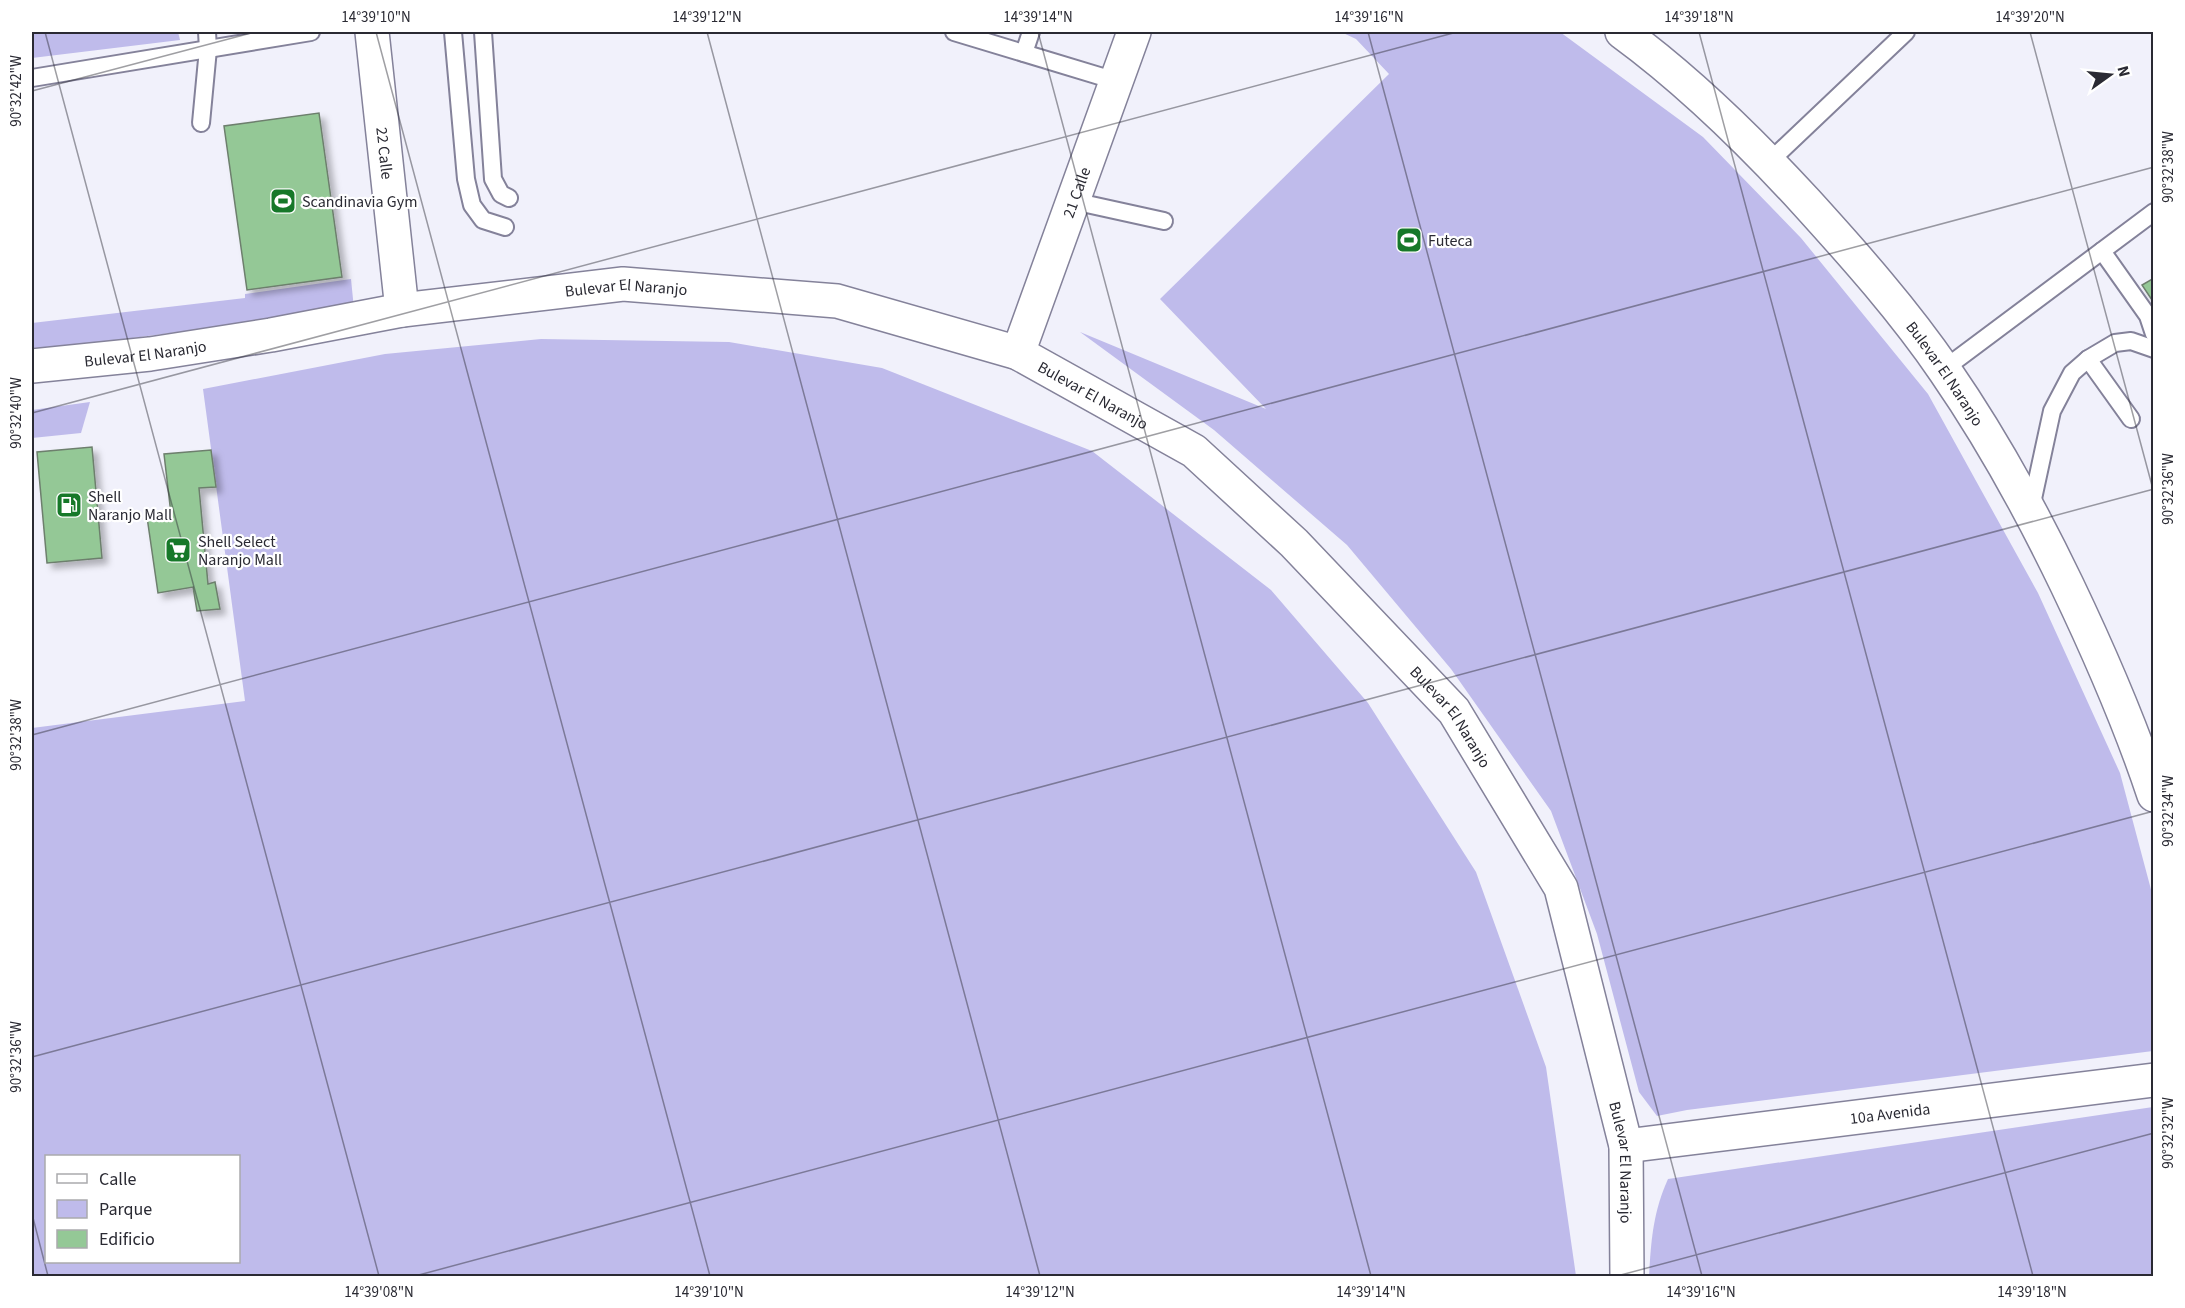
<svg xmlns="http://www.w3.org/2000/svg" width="2185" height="1308" viewBox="0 0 2185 1308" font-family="'Source Sans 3',sans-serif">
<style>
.green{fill:#bfbbeb;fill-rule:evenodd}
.building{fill:#94c896;stroke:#6d7f6d;stroke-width:1.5;filter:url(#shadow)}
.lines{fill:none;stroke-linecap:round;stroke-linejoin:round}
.service-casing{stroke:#84829a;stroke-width:20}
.minor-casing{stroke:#84829a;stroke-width:36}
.tertiary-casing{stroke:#84829a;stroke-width:36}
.primary-casing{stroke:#84829a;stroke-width:36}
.service{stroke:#fff;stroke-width:16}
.minor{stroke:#fff;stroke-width:33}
.tertiary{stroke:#fff;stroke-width:33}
.primary{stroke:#fff;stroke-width:33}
.ticks{fill:none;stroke:#2a2a33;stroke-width:1.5;stroke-opacity:0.45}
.labels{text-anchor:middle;stroke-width:4.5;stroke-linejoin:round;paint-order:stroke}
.street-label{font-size:16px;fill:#2a2a33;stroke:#fff}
.poi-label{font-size:16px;fill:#2a2a33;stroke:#fff;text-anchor:start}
.neatline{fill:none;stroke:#2a2a33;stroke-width:2}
.ticks-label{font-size:15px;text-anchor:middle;fill:#2a2a33}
</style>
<defs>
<filter id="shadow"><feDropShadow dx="5.5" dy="5.5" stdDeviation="3" flood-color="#0004"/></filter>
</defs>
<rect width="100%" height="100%" fill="#f1f1fb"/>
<g class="green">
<path d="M 32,32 L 178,32 L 180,40 L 32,58 Z"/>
<path d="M 1341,32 L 1560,32 L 1703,137 L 1801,238 L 1928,394 L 2038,593 L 2120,773 L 2153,897 L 2153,1051 L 1687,1110 L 1657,1116 L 1639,1092 L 1597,934 L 1551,811 L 1451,669 L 1347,545 L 1214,430 L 1080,332 L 1266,409 L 1160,299 L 1389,74 L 1356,39 Z"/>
<path d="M 351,279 L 354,309 L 87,344 L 32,348 L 32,323 L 245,298 L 245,294 Z"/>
<path d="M 541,339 L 729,342 L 882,368 L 1092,451 L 1271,590 L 1368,703 L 1476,872 L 1546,1067 L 1576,1276 L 32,1276 L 32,728 L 245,701 L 203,389 L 385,354 ZM 46,1156 L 238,1156 L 238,1262 L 46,1262 Z"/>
<path d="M 90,402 L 81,433 L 32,438 L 32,410 Z"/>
<path d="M 2153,1107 L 2153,1276 L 1649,1276 C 1651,1241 1653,1212 1668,1179 Z"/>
</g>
<g class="building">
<path d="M 319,113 L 342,277 L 247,290 L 224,126 Z"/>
<path d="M 2154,278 L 2154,303 L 2142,285 Z"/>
<path d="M 92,447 L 102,558 L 47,563 L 37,452 Z"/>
<path d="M 211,450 L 216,487 L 199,488 L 208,584 L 215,582 L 220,609 L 197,611 L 193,587 L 158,593 L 147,517 L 171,514 L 164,454 Z"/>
</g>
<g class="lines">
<g class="service-casing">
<g id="service">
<path d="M 453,32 L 466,179 L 472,205 L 483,220 L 505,227"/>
<path d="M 483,32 L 493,179 L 501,194 L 509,198"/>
<path d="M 954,32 L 1116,81"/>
<path d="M 1024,53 L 1031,32"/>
<path d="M 32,78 L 311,32"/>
<path d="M 201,123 L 208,49 L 207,32"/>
<path d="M 1769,162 L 1906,32"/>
<path d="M 1073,201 L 1164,221"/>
<path d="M 2102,251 L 2148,316 L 2154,334"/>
<path d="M 2088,359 L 2131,419"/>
<path d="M 1944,369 L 2154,212"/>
<path d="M 2031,508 L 2052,411 L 2072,373 L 2088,359 L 2115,343 L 2131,341 L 2154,349"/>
</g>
</g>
<g class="minor-casing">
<g id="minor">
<path id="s1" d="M 372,32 L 402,310"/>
<path id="s2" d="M 1018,353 L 1134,32"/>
</g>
</g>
<g class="tertiary-casing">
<g id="tertiary">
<path id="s3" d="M 1626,1146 L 2154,1080"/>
</g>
</g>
<g class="primary-casing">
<g id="primary">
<path id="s4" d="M 1622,32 C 1689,81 1750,141 1806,202 C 1855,256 1904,311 1945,371 C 1992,439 2031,510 2067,585 C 2100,654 2130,723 2154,795"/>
<path id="s5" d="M 32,366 L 150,354 L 271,335 L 402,310 L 623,284 L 837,301 L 1018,353 L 1194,451 L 1294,543 L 1454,711 L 1561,888 L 1626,1146 L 1627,1276"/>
</g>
</g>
<use href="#service" class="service"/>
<use href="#minor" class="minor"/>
<use href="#tertiary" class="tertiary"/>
<use href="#primary" class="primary"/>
</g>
<path class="ticks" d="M 45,32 L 379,1276M 376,32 L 710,1276M 707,32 L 1040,1276M 1038,32 L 1371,1276M 1368,32 L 1702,1276M 1699,32 L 2033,1276M 2030,32 L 2154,493M 32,91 L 255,32M 32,413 L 1457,32M 32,735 L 2154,167M 32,1057 L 2154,489M 32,1214 L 48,1276M 415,1276 L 2154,811M 1617,1276 L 2154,1133"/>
<defs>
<g id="stadium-square" transform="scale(1.35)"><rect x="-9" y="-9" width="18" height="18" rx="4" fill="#167829" stroke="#fff"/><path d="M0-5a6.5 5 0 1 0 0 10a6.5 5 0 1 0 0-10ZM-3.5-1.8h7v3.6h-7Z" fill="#fff"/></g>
<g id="fuel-square" transform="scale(1.35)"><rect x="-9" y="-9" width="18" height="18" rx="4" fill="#167829" stroke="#fff"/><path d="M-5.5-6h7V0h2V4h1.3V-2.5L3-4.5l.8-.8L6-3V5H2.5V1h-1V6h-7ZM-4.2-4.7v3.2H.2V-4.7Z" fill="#fff"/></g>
<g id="supermarket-square" transform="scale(1.35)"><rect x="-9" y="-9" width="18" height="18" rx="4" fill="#167829" stroke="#fff"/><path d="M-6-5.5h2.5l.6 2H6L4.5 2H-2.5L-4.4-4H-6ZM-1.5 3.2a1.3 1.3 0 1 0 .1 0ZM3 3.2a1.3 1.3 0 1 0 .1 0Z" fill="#fff"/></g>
</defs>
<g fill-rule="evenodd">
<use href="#stadium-square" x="283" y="201"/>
<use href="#stadium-square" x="1409" y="240"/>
<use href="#fuel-square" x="69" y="505"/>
<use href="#supermarket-square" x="178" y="550"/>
</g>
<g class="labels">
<g class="street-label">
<text dy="6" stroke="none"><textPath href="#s1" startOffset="122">22 Calle</textPath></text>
<text dy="6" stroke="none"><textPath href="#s2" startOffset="171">21 Calle</textPath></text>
<text dy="6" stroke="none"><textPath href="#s5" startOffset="600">Bulevar El Naranjo</textPath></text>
<text dy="6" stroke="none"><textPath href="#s5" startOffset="114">Bulevar El Naranjo</textPath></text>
<text dy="6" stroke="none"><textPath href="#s4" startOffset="472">Bulevar El Naranjo</textPath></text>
<text dy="6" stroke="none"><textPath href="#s5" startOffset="1086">Bulevar El Naranjo</textPath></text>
<text dy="6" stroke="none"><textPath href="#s5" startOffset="1572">Bulevar El Naranjo</textPath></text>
<text dy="6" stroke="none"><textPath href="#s3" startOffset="266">10a Avenida</textPath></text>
<text dy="6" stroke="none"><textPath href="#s5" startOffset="2058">Bulevar El Naranjo</textPath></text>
</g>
<g class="poi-label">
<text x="302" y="207">Scandinavia Gym</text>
<text x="1428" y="246">Futeca</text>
<text x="88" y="502">Shell<tspan x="88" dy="18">Naranjo Mall</tspan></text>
<text x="198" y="547">Shell Select<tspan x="198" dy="18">Naranjo Mall</tspan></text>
</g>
</g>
<rect width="2185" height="1308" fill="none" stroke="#ffffff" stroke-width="66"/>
<rect x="45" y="1155" width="195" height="108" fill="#ffffff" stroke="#aaaaad" stroke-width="1.5"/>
<rect x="57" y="1174" width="30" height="9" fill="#ffffff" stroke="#aaaaad" stroke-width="1.5"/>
<text x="99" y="1185" font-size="18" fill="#2a2a33">Calle</text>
<rect x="57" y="1200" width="30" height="18" fill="#bfbbeb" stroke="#aaaaad" stroke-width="1.5"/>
<text x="99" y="1215" font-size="18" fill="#2a2a33">Parque</text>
<rect x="57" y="1230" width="30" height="18" fill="#94c896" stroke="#aaaaad" stroke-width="1.5"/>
<text x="99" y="1245" font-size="18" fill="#2a2a33">Edificio</text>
<g transform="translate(2110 75) rotate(75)" stroke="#ffffff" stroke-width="4.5" paint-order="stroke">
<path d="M0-4.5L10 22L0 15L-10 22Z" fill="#2a2a33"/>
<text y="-9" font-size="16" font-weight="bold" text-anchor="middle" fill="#2a2a33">N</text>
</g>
<rect x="33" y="33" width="2119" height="1242" class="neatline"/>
<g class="ticks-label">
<text x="376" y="22">14°39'10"N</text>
<text x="707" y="22">14°39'12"N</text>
<text x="1038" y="22">14°39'14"N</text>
<text x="1369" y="22">14°39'16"N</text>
<text x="1699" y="22">14°39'18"N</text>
<text x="2030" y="22">14°39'20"N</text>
<text transform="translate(16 91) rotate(-90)" y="5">90°32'42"W</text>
<text transform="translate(2168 167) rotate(-90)" y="5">90°32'38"W</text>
<text transform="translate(16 413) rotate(-90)" y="5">90°32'40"W</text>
<text transform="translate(2168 489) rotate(-90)" y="5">90°32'36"W</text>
<text transform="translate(16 735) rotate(-90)" y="5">90°32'38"W</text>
<text transform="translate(2168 811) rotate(-90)" y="5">90°32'34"W</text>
<text transform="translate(16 1057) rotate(-90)" y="5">90°32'36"W</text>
<text transform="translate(2168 1133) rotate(-90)" y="5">90°32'32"W</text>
<text x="379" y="1297">14°39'08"N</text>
<text x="709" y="1297">14°39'10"N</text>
<text x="1040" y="1297">14°39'12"N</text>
<text x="1371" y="1297">14°39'14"N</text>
<text x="1701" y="1297">14°39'16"N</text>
<text x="2032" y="1297">14°39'18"N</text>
</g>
</svg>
